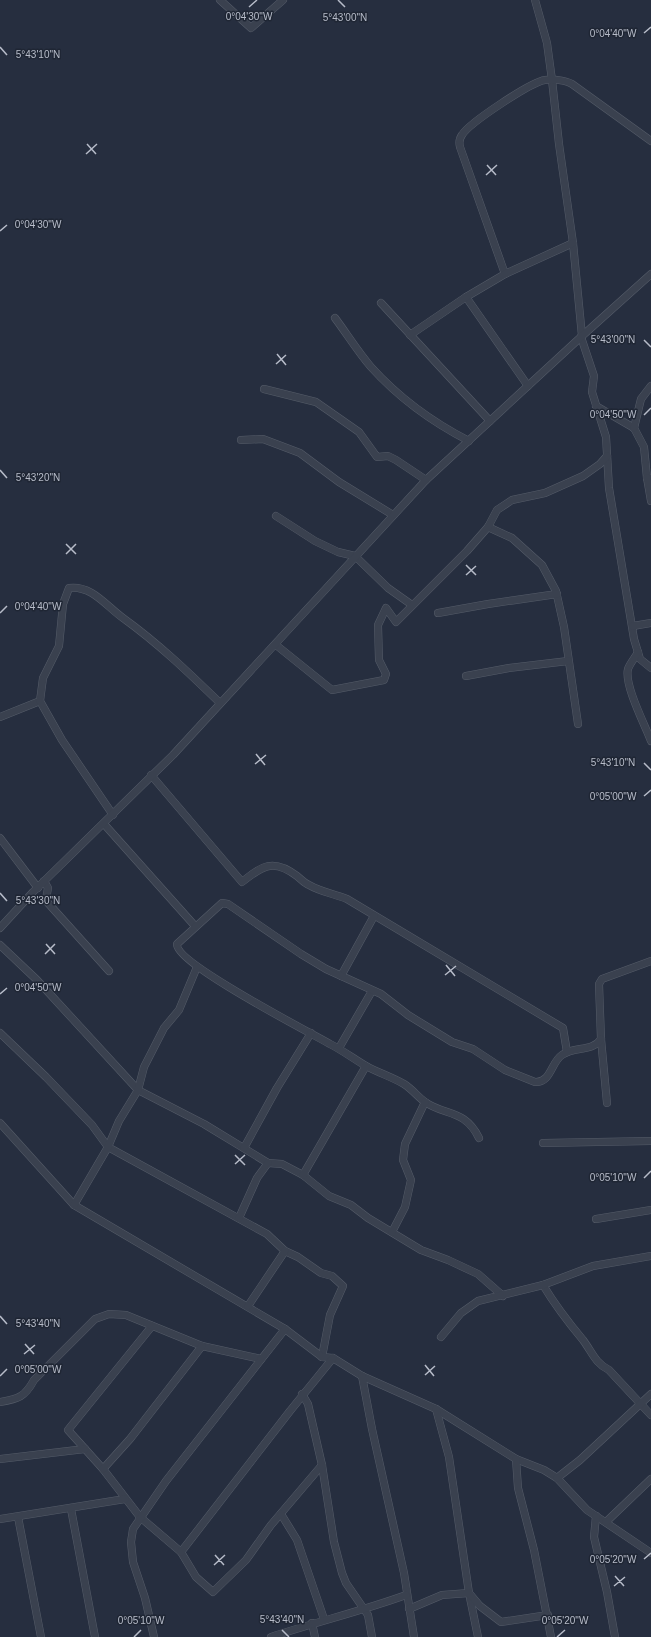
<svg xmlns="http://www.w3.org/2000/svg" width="651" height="1637" viewBox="0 0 651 1637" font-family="Arial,sans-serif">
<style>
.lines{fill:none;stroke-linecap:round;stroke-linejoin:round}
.minor-casing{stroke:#555c69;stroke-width:8}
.minor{stroke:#3a414f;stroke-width:7}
.ticks{fill:none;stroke:#b7bcc9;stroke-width:1.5}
.ticks-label{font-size:10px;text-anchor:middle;fill:#b7bcc9;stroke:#1f2634;stroke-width:3;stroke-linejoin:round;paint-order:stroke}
</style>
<rect width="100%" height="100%" fill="#262e3f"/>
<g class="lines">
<g class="minor-casing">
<g id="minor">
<path d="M 220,0 L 251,28 L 283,0"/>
<path d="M 535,0 L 547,43 L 552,80 L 559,144 L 573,243 L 582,336"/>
<path d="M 505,274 L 460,147 C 459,143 459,139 462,135 C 469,123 531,82 545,80 C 553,79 565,80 572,84 L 651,141"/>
<path d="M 466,297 L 528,386"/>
<path d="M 381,303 L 490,421"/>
<path d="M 335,318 C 347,334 358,352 371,367 C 399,398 432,422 469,441"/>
<path d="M 410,335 L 466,297 L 505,274 L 573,243"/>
<path d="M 581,337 L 594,376 L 592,392 L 606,437 L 609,488 L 634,639 L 640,659 L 651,668"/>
<path d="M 264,389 L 316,402 L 359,432 L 377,457 L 388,456 L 396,460 L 426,480"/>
<path d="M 596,406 L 634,428 L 644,447 L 647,478 L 651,478"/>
<path d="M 634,428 L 641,399 L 651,386"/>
<path d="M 241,440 L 263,439 L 300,453 L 339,482 L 393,515"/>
<path d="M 647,478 L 651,501"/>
<path d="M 276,516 L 315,541 L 338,552 L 355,556 L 388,588 L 412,605"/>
<path d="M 488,527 L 512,538 L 542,565 L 556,591 L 564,627 L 578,724"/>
<path d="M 438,613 L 488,604 L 557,594"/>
<path d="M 633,626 L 651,623"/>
<path d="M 276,645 L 332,690 L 384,680 L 386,674 L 379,660 L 378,625 L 386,608 L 396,622 L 467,551 L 488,527 L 497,510 L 512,500 L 545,493 L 583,476 L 600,464 L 607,456"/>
<path d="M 638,652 C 635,658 630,663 628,669 C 624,685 645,725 651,741"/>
<path d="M 466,676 L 509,668 L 568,661"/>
<path d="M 0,717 L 40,701"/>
<path d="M 151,775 L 242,882 C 262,866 273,858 297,876 C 301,879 304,883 309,885 C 321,892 335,894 347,899 L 563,1028 L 567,1052"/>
<path d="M 113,815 L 62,740 L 40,701 L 43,678 L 59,646 L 63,604 L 69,588 C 92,585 106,606 123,618 C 159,644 188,672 220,703"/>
<path d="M 104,824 L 195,926"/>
<path d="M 0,838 L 38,888"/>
<path d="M 44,881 L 48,888 L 46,899 L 48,903 L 109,971"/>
<path d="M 0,928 L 33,892 L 173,755 L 426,480 L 582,336 L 651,274"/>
<path d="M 0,945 L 37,980 L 138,1090 L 204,1124 L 268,1163 L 282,1164 L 303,1175 L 329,1196 L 351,1205 L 368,1218 L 421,1250 L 448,1260 L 478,1274 L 503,1296"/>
<path d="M 341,976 L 374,916"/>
<path d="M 0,1033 L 46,1077 L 92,1125 L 108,1147 L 267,1234 L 285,1251 L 298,1257 L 321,1273 L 332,1276 L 343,1286 L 330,1315 L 322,1357"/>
<path d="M 339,1048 L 372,991"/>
<path d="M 607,1103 L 601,1039 L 599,984 L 602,979 L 651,961"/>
<path d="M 0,1123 L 74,1205 L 285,1329 L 322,1357 L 333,1358 L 362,1376 L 436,1409 L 516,1459 L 544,1470 L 557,1478 L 587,1510 L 651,1553"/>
<path d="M 479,1138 C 465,1109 445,1116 425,1102 C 418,1097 412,1089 404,1084 C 392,1077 379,1073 366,1066 C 354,1059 342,1050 330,1044 C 309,1032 175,963 177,944 L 222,903 L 228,904 L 301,954 L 326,969 L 381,994 L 408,1015 L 452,1042 L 473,1049 L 505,1070 L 535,1082 C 551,1083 551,1062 562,1055 C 573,1046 593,1052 601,1039"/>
<path d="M 543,1143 L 651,1141"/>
<path d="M 244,1148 L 277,1088 L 311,1033"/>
<path d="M 303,1175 L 366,1066"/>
<path d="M 74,1205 L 108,1147 L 119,1121 L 138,1090 L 144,1067 L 164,1028 L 179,1010 L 197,967"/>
<path d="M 239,1218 L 257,1178 L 268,1163"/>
<path d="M 596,1219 L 651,1210"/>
<path d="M 392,1232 L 405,1207 L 411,1180 L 403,1160 L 405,1144 L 425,1102"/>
<path d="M 543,1285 C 555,1305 568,1322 583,1340 C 592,1352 595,1363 609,1370 L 651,1415"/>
<path d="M 248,1306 L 285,1251"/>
<path d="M 152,1326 L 68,1430 L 103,1469 L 140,1517 L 181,1552 L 196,1577 L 213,1592 L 246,1560 L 271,1525 L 322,1465"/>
<path d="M 441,1337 L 461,1313 L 478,1301 L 543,1285 L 593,1266 L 651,1256"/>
<path d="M 362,1376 L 372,1429 L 404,1573 L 414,1637"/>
<path d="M 302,1394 L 308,1404 L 322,1465 L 334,1542 L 342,1573 L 346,1583 L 368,1615 L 372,1637"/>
<path d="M 0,1402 C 18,1399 25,1397 34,1380 L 95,1319 L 109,1314 L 126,1315 L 202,1346 L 261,1359"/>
<path d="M 436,1409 L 449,1457 L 469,1593 L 478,1637"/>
<path d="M 0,1459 L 85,1449"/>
<path d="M 516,1459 L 518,1488 L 534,1550 L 551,1637"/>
<path d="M 103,1469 L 130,1439 L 202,1346"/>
<path d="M 557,1478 L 580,1460 L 651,1394"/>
<path d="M 71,1509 L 95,1637"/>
<path d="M 281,1514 L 297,1540 L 324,1619"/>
<path d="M 596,1516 L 594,1537 L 607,1592 L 615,1637"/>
<path d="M 18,1517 L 41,1637"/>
<path d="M 0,1519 L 125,1499"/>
<path d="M 606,1522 L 651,1479"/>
<path d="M 181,1552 L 290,1411 L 333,1358"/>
<path d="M 409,1609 L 442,1595 L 469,1593 L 480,1606 L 501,1622 L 548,1615"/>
<path d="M 312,1623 L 315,1637"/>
<path d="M 154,1637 L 145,1598 L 133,1562 L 131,1542 L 133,1529 L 166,1481 L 285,1329"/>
<path d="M 271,1637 C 316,1622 362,1611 406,1595"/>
</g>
</g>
<use href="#minor" class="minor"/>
</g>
<path class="ticks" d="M 338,0 L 345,7M 249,7 L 257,0M 644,33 L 651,27M 0,47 L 7,55M 87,144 L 96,154M 86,154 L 97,144M 487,165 L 496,175M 486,175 L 497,165M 0,231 L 7,225M 644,340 L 651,347M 277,354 L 286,365M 276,364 L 286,355M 644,415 L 651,408M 0,470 L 7,478M 66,544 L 76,554M 66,554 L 76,544M 466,565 L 476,575M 466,575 L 476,566M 0,613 L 7,606M 256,754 L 265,765M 644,763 L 651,770M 255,764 L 266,755M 644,796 L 651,790M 0,893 L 7,901M 46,944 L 55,954M 45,954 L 55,944M 446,965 L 455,976M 445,975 L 456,966M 0,994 L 7,988M 235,1155 L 245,1165M 235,1164 L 245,1155M 644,1178 L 651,1171M 0,1316 L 7,1324M 25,1344 L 34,1354M 24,1354 L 35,1345M 425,1365 L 434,1376M 425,1375 L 435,1366M 0,1376 L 7,1369M 215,1555 L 224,1565M 644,1559 L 651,1553M 214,1565 L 225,1555M 615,1576 L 624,1586M 614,1586 L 625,1577M 282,1630 L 289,1637M 134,1637 L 141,1630M 557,1637 L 565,1630"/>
<g class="ticks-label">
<text x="249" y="20">0°04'30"W</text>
<text x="345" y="21">5°43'00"N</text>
<text x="613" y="37">0°04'40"W</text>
<text x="38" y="58">5°43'10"N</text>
<text x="38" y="228">0°04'30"W</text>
<text x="613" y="343">5°43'00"N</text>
<text x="613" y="418">0°04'50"W</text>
<text x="38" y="481">5°43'20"N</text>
<text x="38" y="610">0°04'40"W</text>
<text x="613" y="766">5°43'10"N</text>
<text x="613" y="800">0°05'00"W</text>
<text x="38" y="904">5°43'30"N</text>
<text x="38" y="991">0°04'50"W</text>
<text x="613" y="1181">0°05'10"W</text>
<text x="38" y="1327">5°43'40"N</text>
<text x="38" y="1373">0°05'00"W</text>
<text x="613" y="1563">0°05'20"W</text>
<text x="282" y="1623">5°43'40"N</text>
<text x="141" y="1624">0°05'10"W</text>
<text x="565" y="1624">0°05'20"W</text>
</g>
</svg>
